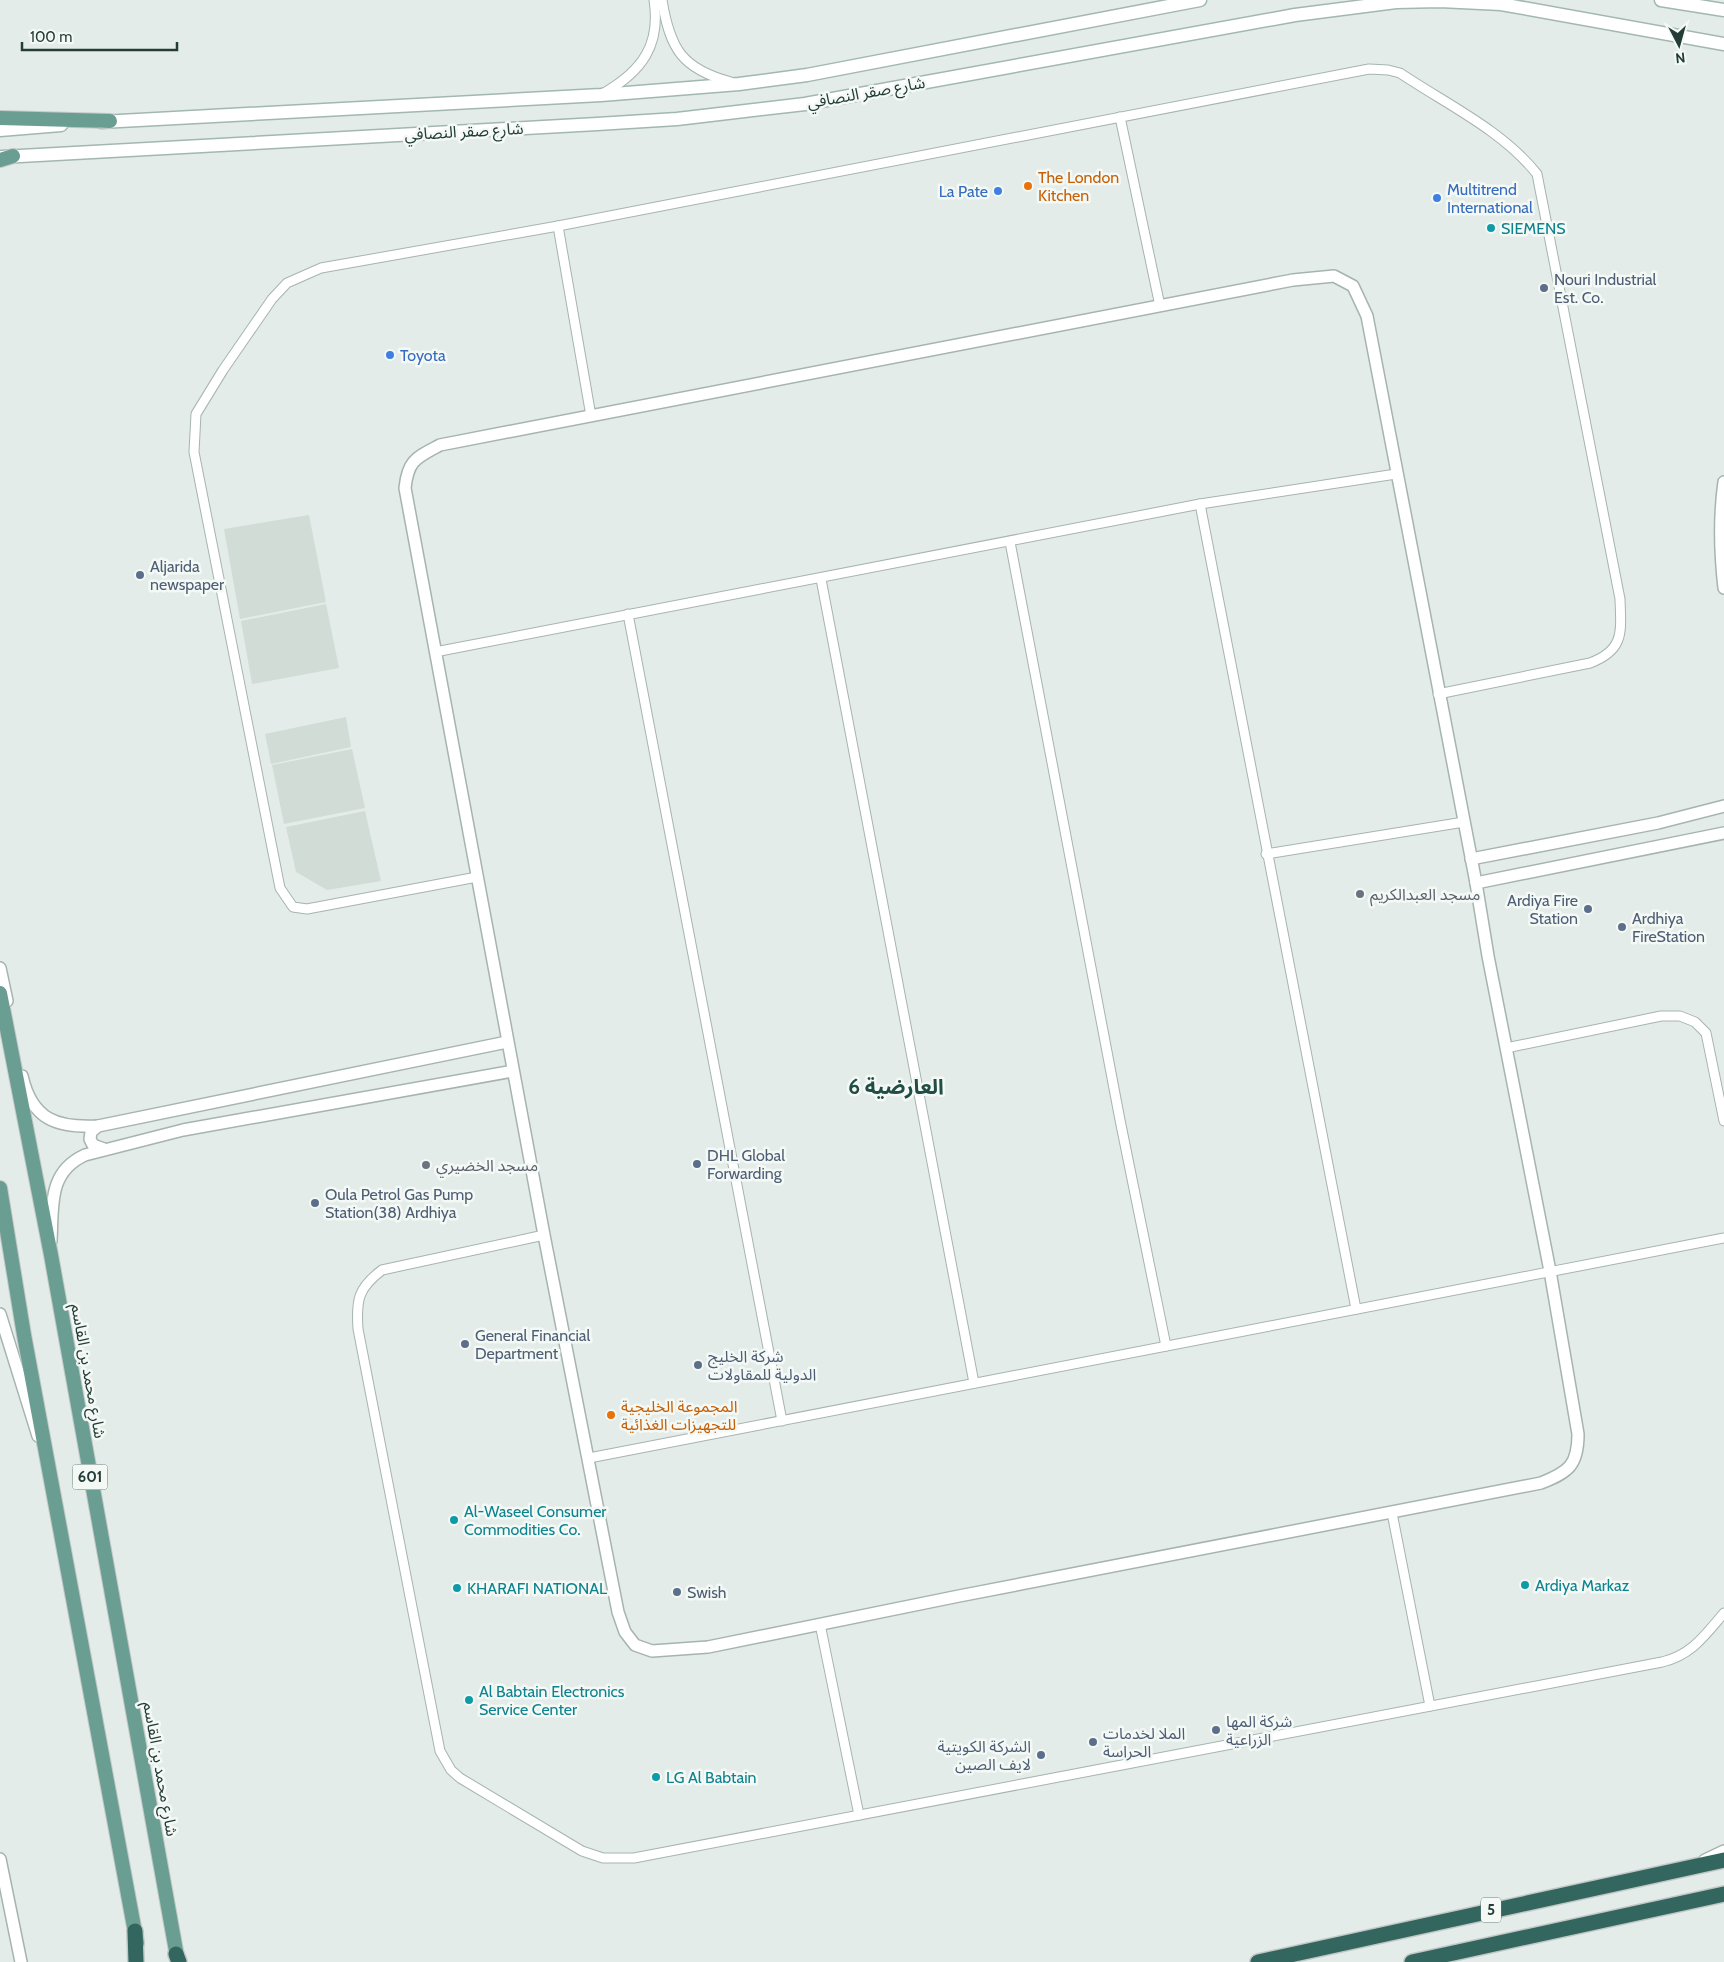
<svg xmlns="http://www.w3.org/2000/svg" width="1724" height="1962" viewBox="0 0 1724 1962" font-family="Cabin,'Noto Sans Arabic',sans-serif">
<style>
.built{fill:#d1dcd7}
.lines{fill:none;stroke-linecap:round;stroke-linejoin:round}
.minor-casing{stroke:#a6b4af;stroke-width:11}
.tertiary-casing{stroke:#a6b4af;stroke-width:14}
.secondary-casing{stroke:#a2b7b0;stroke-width:15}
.primary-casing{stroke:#c2c8c7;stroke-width:16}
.motorway-casing{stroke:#c2c8c7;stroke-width:18}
.minor{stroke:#fff;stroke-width:9}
.tertiary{stroke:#fff;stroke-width:11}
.secondary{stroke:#fff;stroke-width:12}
.primary{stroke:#6b9e93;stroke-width:14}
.motorway{stroke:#32665e;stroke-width:15}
.food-dot{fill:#e8710a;stroke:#f4f9f6;stroke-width:2}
.shop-dot{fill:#3f7fe0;stroke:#f4f9f6;stroke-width:2}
.culture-dot{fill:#0f9aa8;stroke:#f4f9f6;stroke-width:2}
.service-dot{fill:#5c6f8a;stroke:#f4f9f6;stroke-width:2}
.worship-dot{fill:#6b7280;stroke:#f4f9f6;stroke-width:2}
.labels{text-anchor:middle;stroke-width:5;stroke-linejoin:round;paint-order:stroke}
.shield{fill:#f4f9f6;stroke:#627570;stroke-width:1}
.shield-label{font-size:15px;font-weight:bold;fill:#243c37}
.street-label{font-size:16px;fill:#243c37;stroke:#f4f9f6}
.food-label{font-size:16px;fill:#c56008;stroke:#f4f9f6;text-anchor:start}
.shop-label{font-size:16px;fill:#366cbe;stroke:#f4f9f6;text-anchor:start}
.culture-label{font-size:16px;fill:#0d838f;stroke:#f4f9f6;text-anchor:start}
.service-label{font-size:16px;fill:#4e5e75;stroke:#f4f9f6;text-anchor:start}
.worship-label{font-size:16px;fill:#5b616d;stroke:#f4f9f6;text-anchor:start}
.district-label{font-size:21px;font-weight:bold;fill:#214d44;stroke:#f4f9f6}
</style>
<rect width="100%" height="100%" fill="#e3ece8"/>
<g class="built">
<path d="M 309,515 L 326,602 L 240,619 L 224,529 Z"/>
<path d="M 326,604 L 339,668 L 252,684 L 241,621 Z"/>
<path d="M 346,717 L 351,747 L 271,764 L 265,734 Z"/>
<path d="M 352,749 L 365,808 L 284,824 L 272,765 Z"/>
<path d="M 365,811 L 381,881 L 327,890 L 296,872 L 286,827 Z"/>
</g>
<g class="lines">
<g class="minor-casing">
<g id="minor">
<path d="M 662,0 C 670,49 682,69 731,82"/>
<path d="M 604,93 C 642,71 661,45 654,0"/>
<path d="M 1120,117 L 1160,306"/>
<path d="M 558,226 L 591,416"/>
<path d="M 1200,504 C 1250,773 1304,1041 1356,1309"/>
<path d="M 1010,542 L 1120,1120 L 1166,1346"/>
<path d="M 821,579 L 974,1383"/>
<path d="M 628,614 L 782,1421"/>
<path d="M 435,652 L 1200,504 L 1396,474"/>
<path d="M 1266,854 L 1464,822"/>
<path d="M 477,877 L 307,909 L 293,907 L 280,888 L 194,452 L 196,414 L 223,370 L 272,299 L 287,283 L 321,268 L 558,226 L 1369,69 L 1388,70 L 1400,73 C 1446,104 1502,130 1537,174 L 1620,599 C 1621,631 1625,650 1590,663 L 1438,694"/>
<path d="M 1506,1048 L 1661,1016 L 1680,1016 L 1695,1022 L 1706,1033 L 1724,1121"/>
<path d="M 544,1235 L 382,1270 C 358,1288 356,1300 358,1329 L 440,1751 L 451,1770 L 460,1778 L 582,1851 L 603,1858 L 634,1858 L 1662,1662 C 1692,1655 1705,1635 1724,1613"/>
<path d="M 589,1458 L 1724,1238"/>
<path d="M 1392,1513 L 1430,1706"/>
<path d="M 820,1624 L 859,1815"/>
</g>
</g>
<g class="tertiary-casing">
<g id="tertiary">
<path d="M 1334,276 L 1353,286 L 1367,316 L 1476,883 L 1488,956 L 1550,1271 L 1578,1434 C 1578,1465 1569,1472 1541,1483 L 959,1596 L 708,1647 L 652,1651 L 635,1645 L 625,1632 L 618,1612 L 544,1235 L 405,488 C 408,460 416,458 440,445 L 1293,280 Z"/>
<path d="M 1724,482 C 1719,517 1720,553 1724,588"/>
<path d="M 1471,859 L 1658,823 L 1724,806"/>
<path d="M 1476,883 L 1724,833"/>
<path d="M 0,968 L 7,1001"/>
<path d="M 22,1076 C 32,1120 57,1128 98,1126 L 507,1042"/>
<path d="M 98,1126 L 91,1132 L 90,1139 L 93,1145 L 104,1149"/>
<path d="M 51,1241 C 53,1205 48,1172 85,1155 L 183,1130 L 513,1071"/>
<path d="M 0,1314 L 38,1436"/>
<path d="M 0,1859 L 21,1962"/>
<path d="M 1705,1860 L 1724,1851"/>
</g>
</g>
<g class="secondary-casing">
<g id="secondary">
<path d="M 1661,0 L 1724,10"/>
<path d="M 101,122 L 601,95 L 739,84 L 807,75 L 1200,0"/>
<path d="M 0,130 L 61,125"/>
<path d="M 2,157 L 597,124 L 677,119 L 805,104 L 1295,15 L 1396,2 L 1440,1 L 1501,4 L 1724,44"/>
</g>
</g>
<g class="primary-casing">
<g id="primary">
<path d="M 0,118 L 110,121"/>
<path d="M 0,160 L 13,156"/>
<path d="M 0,993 L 51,1255 L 178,1962"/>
<path d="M 0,1188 L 24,1335 L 137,1943"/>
</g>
</g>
<g class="motorway-casing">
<g id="motorway">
<path d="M 135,1931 L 136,1962"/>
<path d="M 176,1954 L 179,1962"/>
<path d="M 1258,1962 L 1724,1860"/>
<path d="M 1412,1962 L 1724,1894"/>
</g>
</g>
<use href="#minor" class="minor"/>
<use href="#tertiary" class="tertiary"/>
<use href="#secondary" class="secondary"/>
<use href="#primary" class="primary"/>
<use href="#motorway" class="motorway"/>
</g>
<g class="food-dot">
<circle cx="1028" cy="186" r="5"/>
<circle cx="611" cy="1415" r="5"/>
</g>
<g class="shop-dot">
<circle cx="998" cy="191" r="5"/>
<circle cx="1437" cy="198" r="5"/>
<circle cx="390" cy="355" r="5"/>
</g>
<g class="culture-dot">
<circle cx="1491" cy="228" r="5"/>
<circle cx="454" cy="1520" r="5"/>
<circle cx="1525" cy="1585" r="5"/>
<circle cx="457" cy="1588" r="5"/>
<circle cx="469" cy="1700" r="5"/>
<circle cx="656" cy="1777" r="5"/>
</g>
<g class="service-dot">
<circle cx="1544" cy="288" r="5"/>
<circle cx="140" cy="575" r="5"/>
<circle cx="1588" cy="909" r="5"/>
<circle cx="1622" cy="927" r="5"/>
<circle cx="697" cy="1164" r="5"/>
<circle cx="315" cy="1203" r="5"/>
<circle cx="465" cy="1344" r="5"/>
<circle cx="698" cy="1365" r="5"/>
<circle cx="677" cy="1592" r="5"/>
<circle cx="1216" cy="1730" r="5"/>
<circle cx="1093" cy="1742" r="5"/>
<circle cx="1041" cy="1755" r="5"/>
</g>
<g class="worship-dot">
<circle cx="1360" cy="894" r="5"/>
<circle cx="426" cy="1165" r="5"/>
</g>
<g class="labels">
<g class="shield">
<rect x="72.5" y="1464.5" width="35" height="25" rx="4"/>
<rect x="1481" y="1897.5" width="20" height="25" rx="4"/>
</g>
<g class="shield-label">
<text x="90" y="1482">601</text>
<text x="1491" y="1915">5</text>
</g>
<g class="street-label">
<text transform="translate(866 92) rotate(-10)" y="6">شارع صقر النصافي</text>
<text transform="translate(464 131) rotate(-3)" y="6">شارع صقر النصافي</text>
<text transform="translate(89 1371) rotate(80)" y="6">شارع محمد بن القاسم</text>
<text transform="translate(161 1769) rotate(80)" y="6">شارع محمد بن القاسم</text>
</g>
<g class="food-label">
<text x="1038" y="183">The London<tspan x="1038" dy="18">Kitchen</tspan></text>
<text x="621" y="1412">المجموعة الخليجية<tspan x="621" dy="18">للتجهيزات الغذائية</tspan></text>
</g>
<g class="shop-label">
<text x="1447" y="195">Multitrend<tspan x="1447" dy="18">International</tspan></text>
<text x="988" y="197" text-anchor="end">La Pate</text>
<text x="400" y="361">Toyota</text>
</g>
<g class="culture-label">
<text x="1501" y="234">SIEMENS</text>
<text x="464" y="1517">Al-Waseel Consumer<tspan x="464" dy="18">Commodities Co.</tspan></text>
<text x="1535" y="1591">Ardiya Markaz</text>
<text x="467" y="1594">KHARAFI NATIONAL</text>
<text x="479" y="1697">Al Babtain Electronics<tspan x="479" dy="18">Service Center</tspan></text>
<text x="666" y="1783">LG Al Babtain</text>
</g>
<g class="service-label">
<text x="1554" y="285">Nouri Industrial<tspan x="1554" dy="18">Est. Co.</tspan></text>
<text x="150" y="572">Aljarida<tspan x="150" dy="18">newspaper</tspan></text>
<text x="1578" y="906" text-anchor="end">Ardiya Fire<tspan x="1578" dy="18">Station</tspan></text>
<text x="1632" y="924">Ardhiya<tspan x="1632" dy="18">FireStation</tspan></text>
<text x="707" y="1161">DHL Global<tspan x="707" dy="18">Forwarding</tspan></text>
<text x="325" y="1200">Oula Petrol Gas Pump<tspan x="325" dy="18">Station(38) Ardhiya</tspan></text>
<text x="475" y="1341">General Financial<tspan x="475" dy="18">Department</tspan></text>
<text x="708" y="1362">شركة الخليج<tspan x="708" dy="18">الدولية للمقاولات</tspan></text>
<text x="687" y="1598">Swish</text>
<text x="1226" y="1727">شركة المها<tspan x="1226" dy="18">الزراعية</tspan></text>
<text x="1103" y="1739">الملا لخدمات<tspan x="1103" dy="18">الحراسة</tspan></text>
<text x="1031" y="1752" text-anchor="end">الشركة الكويتية<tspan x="1031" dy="18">لايف الصين</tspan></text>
</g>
<g class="worship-label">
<text x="1370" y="900">مسجد العبدالكريم</text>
<text x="436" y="1171">مسجد الخضيري</text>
</g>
<g class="district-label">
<text x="896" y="1094">العارضية 6</text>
</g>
</g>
<g transform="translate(1679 45) rotate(174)" stroke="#f4f9f6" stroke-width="4" paint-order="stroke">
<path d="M0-4L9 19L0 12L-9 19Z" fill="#243c37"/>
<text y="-8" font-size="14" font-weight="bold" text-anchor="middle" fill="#243c37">N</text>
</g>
<path d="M22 42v8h155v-8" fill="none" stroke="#243c37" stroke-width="2.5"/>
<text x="30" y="42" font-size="15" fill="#243c37" stroke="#f4f9f6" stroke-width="4" paint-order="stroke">100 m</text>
</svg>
